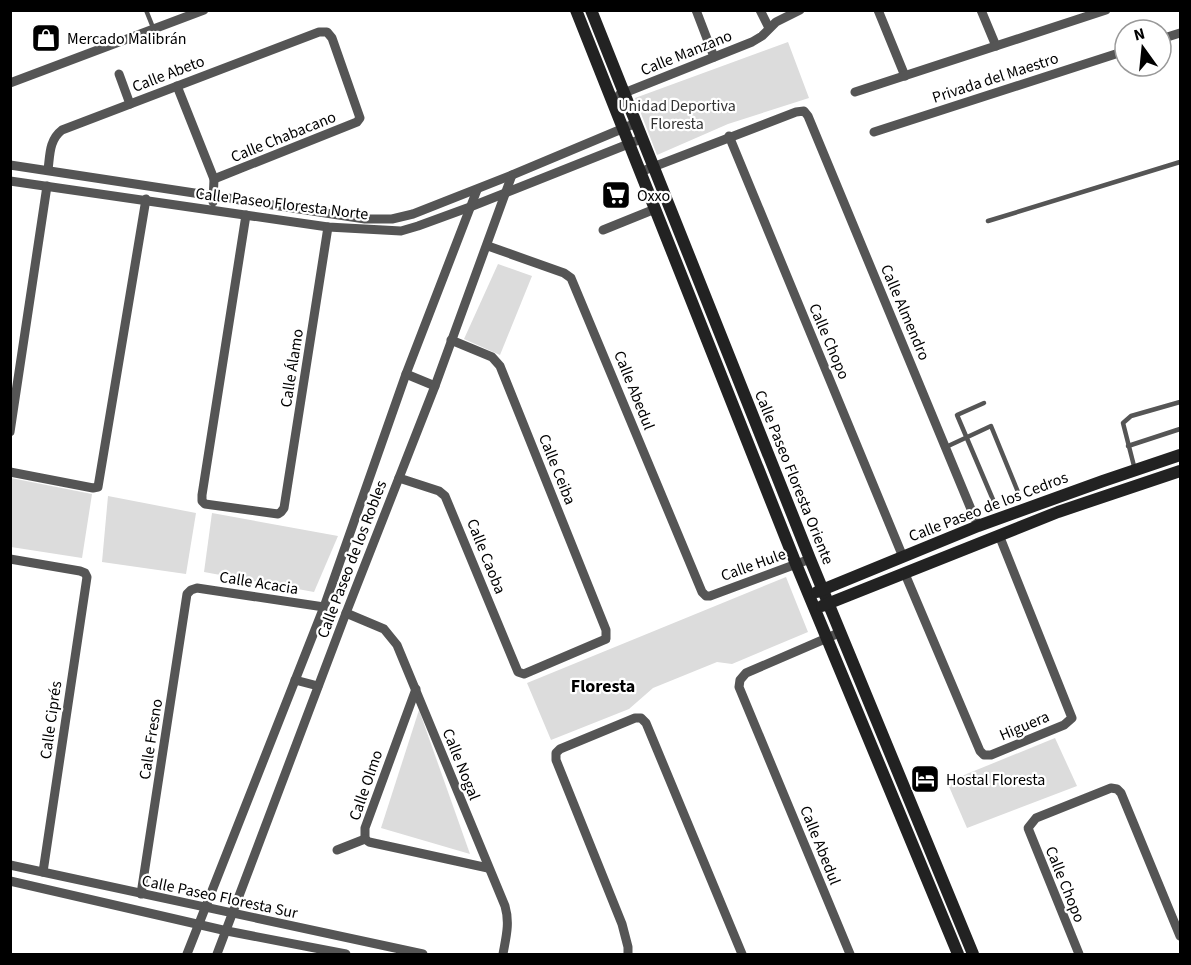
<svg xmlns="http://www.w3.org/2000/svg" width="1191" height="965" viewBox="0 0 1191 965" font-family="'Source Sans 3',sans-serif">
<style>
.green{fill:#dcdcdc}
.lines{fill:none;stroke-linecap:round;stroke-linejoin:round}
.lane{stroke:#555;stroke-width:4.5}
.street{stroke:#555;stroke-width:9}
.secondary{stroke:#222;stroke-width:12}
.labels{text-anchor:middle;stroke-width:4.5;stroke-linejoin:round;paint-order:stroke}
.poi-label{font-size:16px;fill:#000;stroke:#fff;text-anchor:start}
.street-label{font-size:16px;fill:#000;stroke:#fff}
.park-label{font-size:16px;fill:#333;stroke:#fff}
.neighbourhood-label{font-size:18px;font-weight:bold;fill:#000;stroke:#fff}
</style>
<rect width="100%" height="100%" fill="#fff"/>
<g class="green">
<path d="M 788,42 L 809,98 L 728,124 L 657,155 L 635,98 Z"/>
<path d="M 498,264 L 532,276 L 500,355 L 464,339 Z"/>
<path d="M 11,478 L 92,494 L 82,558 L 11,547 Z"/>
<path d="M 108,496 L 196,513 L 186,574 L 102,562 Z"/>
<path d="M 212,513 L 338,536 L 314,592 L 204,572 Z"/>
<path d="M 786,577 L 808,632 L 732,664 L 717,662 L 653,688 L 629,709 L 551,740 L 527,683 Z"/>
<path d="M 419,710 L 470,854 L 381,828 Z"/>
<path d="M 1055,738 L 1077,786 L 967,828 L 947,782 Z"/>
</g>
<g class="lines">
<g class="lane">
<path d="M 146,10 L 154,30"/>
<path d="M 988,221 L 1180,162"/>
<path d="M 984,403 L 957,415 L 994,502"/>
<path d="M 1128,446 L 1180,429"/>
<path d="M 946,447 L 991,426 L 1018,492"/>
<path d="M 1135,470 L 1123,423 L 1131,416 L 1180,402"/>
</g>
<g class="street">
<path d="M 696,10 L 714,57"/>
<path d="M 760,10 L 769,28"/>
<path d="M 878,10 L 905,76"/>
<path d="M 981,10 L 996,46"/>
<path d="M 1161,39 L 1180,33"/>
<path d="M 119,74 L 130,104"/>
<path d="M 10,83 L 204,10"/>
<path d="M 177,86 L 214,179 L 213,202"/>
<path d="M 855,92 L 1106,10"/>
<path d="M 619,95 L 752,42 L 762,36 L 776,22 L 800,10"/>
<path d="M 874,132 L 1125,51"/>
<path d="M 729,136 L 903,557"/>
<path d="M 10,165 L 365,219 L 392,219 L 413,214 L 512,175 L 636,123"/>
<path d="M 48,170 C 50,155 49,140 62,130 L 319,32 L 327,32 L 332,38 L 360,118 L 357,122 L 214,179"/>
<path d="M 640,172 L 796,112 L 804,111 L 808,116 L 978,526"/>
<path d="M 10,181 L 328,227 L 401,231 L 418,226 L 470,207 L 641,139"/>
<path d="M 246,215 L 202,495 L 202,501 L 205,504 L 278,514 L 281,512 L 284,508 L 328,227"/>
<path d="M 603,230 L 655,209"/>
<path d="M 488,246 L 564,273 L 571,278 L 702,592 L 706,596 L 710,596 L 810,559"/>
<path d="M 406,374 L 435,386"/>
<path d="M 10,432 L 47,186"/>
<path d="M 10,472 L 93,488 L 98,487 L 146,199"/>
<path d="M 399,478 L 439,491 L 445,496 L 518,672 L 524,674 L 606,639 L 606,630 L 500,366 L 492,357 L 451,340"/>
<path d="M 10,559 L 80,571 L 85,573 L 87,577 L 43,872"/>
<path d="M 905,574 L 980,751 L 984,755 L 991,755 L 1064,725 L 1072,718 L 999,535"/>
<path d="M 346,613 L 384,629 L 397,645 L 505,906 C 510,923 506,937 503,954"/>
<path d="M 841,632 L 746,673 L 740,680 L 739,687 L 850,954"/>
<path d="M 295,680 L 318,686"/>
<path d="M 365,839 L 365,828 L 416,689"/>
<path d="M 365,839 L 369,842 L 488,868"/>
<path d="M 337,850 L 365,839"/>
<path d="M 10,865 L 423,954"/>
<path d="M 10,881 L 227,931 L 346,954"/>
<path d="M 141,894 L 187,594 L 191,590 L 197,588 L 324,607"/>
<path d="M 187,954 L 324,607 L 406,374 L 477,190"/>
<path d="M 217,954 L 346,613 L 435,386 L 512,175"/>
<path d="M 628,954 L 628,947 L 622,924 L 556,760 L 556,753 L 560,749 L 635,718 L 641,718 L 646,723 L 742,954"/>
<path d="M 1079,954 L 1028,828 L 1036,818 L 1111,788 L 1117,789 L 1121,793 L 1180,936"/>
</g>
<g class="secondary">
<path d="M 576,10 L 796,564 L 958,954"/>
<path d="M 591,10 L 810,559 L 973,954"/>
<path d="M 817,592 L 978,526 L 1103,481 L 1180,455"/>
<path d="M 822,606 L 1058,512 L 1180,471"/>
</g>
</g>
<defs>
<g id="shop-square" transform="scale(1.5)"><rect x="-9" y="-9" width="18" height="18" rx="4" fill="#000" stroke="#fff"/><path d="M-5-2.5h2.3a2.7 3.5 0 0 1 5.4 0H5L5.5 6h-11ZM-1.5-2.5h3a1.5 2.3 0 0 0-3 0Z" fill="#fff"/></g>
<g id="supermarket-square" transform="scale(1.5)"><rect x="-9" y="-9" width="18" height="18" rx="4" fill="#000" stroke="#fff"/><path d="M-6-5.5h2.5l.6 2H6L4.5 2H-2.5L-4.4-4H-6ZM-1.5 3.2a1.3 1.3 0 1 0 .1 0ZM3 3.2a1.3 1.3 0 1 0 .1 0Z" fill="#fff"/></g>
<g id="hotel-square" transform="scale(1.5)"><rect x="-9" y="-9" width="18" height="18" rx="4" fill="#000" stroke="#fff"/><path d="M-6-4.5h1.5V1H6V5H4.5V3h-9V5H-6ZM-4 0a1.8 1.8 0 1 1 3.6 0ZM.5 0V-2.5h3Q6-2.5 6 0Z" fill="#fff"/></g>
</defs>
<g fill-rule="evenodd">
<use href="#shop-square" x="46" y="38"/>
<use href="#supermarket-square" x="616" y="195"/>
<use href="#hotel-square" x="925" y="779"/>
</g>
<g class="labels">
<g class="poi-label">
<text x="67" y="44">Mercado Malibrán</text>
<text x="637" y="201">Oxxo</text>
<text x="946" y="785">Hostal Floresta</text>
</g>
<g class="street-label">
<text transform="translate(686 52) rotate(-22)" y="6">Calle Manzano</text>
<text transform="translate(168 73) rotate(-21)" y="6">Calle Abeto</text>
<text transform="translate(995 77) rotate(-18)" y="6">Privada del Maestro</text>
<text transform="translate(283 136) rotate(-22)" y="6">Calle Chabacano</text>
<text transform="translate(282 203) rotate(7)" y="6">Calle Paseo Floresta Norte</text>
<text transform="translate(906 312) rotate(67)" y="6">Calle Almendro</text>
<text transform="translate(830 341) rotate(67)" y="6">Calle Chopo</text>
<text transform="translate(291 368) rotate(-81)" y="6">Calle Álamo</text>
<text transform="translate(635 390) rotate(68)" y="6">Calle Abedul</text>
<text transform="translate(558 469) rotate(68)" y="6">Calle Ceiba</text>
<text transform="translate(795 477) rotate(68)" y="6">Calle Paseo Floresta Oriente</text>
<text transform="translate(988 506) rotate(-21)" y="6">Calle Paseo de los Cedros</text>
<text transform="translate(487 556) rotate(68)" y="6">Calle Caoba</text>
<text transform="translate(351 559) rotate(-69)" y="6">Calle Paseo de los Robles</text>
<text transform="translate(753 564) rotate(-20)" y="6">Calle Hule</text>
<text transform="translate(259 582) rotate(9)" y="6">Calle Acacia</text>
<text transform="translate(50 720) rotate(-82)" y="6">Calle Ciprés</text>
<text transform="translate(1024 725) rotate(-23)" y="6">Higuera</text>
<text transform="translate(150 739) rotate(-81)" y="6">Calle Fresno</text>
<text transform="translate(462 764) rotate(68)" y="6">Calle Nogal</text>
<text transform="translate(365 785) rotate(-71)" y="6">Calle Olmo</text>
<text transform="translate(821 845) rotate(68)" y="6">Calle Abedul</text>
<text transform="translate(1066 884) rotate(68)" y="6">Calle Chopo</text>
<text transform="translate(220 896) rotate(12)" y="6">Calle Paseo Floresta Sur</text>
</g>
<g class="park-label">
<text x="677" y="111">Unidad Deportiva<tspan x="677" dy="18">Floresta</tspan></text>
</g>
<g class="neighbourhood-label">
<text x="603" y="692">Floresta</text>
</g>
</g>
<rect width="1191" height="965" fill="none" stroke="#000000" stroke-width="24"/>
<g transform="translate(1143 48) rotate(345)"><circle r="28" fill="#ffffff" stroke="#999999" stroke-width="1.5"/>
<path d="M0-4.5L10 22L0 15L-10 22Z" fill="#000000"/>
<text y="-9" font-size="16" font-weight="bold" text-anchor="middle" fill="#000000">N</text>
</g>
</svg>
